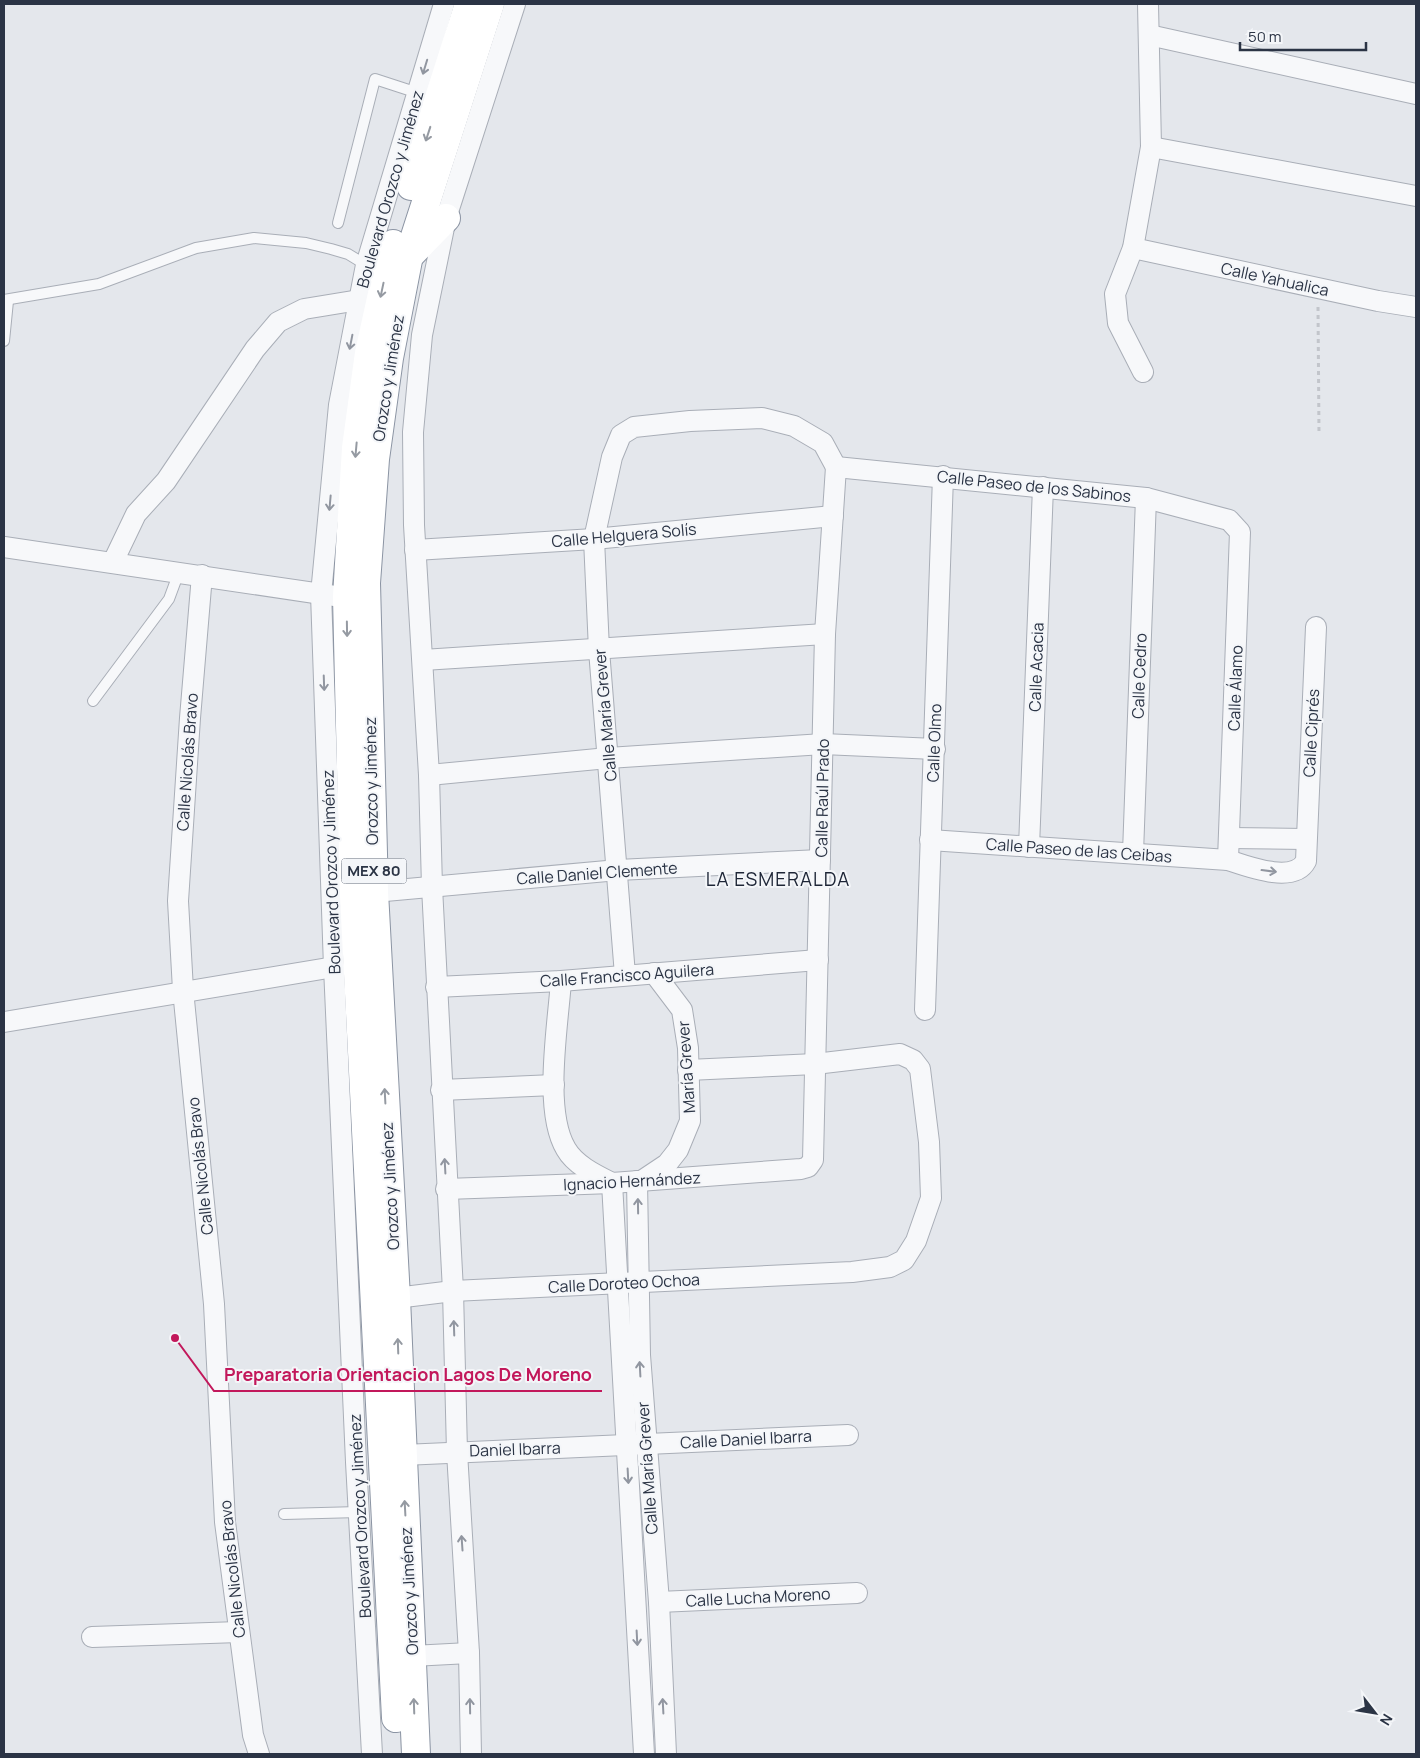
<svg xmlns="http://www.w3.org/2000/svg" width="1420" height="1758" viewBox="0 0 1420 1758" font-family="Manrope,sans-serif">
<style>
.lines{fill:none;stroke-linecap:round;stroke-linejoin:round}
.lane-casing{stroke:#a9aeb7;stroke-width:12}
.street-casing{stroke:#a9aeb7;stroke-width:22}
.highway-casing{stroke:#8b94a3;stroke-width:30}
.path{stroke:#c2c5cb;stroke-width:3;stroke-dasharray:4 4;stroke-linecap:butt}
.lane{stroke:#f7f8fa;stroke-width:10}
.street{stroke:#f7f8fa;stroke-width:20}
.highway{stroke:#fff;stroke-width:28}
.oneway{stroke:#9196a0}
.oneway2{stroke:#959aa2}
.labels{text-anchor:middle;stroke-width:4;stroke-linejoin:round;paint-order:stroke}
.shield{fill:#f4f6f9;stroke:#676e7b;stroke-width:1}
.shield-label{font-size:15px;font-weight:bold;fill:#2b3445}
.street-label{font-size:16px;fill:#2b3445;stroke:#f4f6f9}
.quarter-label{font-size:19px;letter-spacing:1px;fill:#1d2536;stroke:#f4f6f9}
.leader{fill:none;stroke:#c2185b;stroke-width:2}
.callout-dot{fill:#c2185b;stroke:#f4f6f9;stroke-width:2}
.callout-label{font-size:18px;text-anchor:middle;font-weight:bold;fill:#c2185b;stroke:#f4f6f9;stroke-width:4;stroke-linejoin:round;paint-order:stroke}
</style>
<rect width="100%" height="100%" fill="#e4e7ec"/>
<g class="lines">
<g class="lane-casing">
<g id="lane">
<path d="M 338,223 L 375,79 L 421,94"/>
<path d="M 4,300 L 99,284 L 196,248 L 254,238 L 306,243 L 331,249 L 348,254 L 366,265"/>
<path d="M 4,341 L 8,301"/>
<path d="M 93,701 L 169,599 L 179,572"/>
<path d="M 284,1514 L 359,1512"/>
</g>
</g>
<g class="street-casing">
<g id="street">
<path d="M 1149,35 L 1416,94"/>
<path d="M 1151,147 L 1416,196"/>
<path d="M 1133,248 L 1378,301 L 1416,307"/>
<path d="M 1143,372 L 1118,323 L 1115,294 L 1133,248 L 1151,147 L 1148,4"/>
<path d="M 836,467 L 1146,498 L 1229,520 L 1240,532 L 1228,860"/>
<path d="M 4,547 L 335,596"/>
<path d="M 415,550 L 594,539 L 833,516"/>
<path d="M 113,562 L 136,514 L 166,481 L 255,349 L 278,322 L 304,309 L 359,300"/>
<path d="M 202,575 L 190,718 L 178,901 L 183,990 L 214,1304 L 225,1522 L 253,1735 L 259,1754"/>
<path d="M 423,660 L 825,634"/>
<path d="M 429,775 L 608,758 L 823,744 L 935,749"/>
<path d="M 1229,838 L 1305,839"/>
<path d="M 930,840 L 1228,860 C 1249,867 1294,884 1306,861 L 1316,627"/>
<path d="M 1029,847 L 1043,487"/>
<path d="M 1133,853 L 1146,498"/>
<path d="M 374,892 L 618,870 L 820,860"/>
<path d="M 625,975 L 599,650 L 594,539 L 612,457 L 621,435 L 634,427 L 690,421 L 762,418 L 794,426 L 823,443 L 836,467"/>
<path d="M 561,981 C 558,1025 543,1111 566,1149 C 575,1165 596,1175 612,1183 L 644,1754"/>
<path d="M 436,987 L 561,981 L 818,960"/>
<path d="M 925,1010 L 943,476"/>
<path d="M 4,1022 L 334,967"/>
<path d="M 441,1090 L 554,1085"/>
<path d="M 643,1180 L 667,1164 L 678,1150 L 690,1121 L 688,1048 L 682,1010 L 654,973"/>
<path d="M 637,1181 L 640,1355 L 659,1602 L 666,1754"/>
<path d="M 446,1189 L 612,1183 L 801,1169 L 808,1167 L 813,1160 L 825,634 L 836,467"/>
<path d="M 396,1298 L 453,1291 L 852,1272 L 890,1267 L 904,1260 L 916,1241 L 931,1198 L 929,1142 L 920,1069 L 913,1060 L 900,1054 L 815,1064 L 688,1070"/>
<path d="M 403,1455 L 848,1435"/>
<path d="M 659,1602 L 857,1593"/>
<path d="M 92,1637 L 239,1632"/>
<path d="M 412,1656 L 469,1653"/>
<path d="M 372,1754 L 356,1462 L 334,967 L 321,594 L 339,405 L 366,265 L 444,4"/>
<path d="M 471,1754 L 469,1653 L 457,1452 L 453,1291 L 432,887 L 429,775 L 414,525 L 413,432 L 422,335 L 446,218 L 515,4"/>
</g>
</g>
<g class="highway-casing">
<g id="highway">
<path d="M 411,186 L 469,4"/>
<path d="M 393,244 L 369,353 L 356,448 L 347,597 L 354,895 L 396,1718"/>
<path d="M 412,253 L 446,218"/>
<path d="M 416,1754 L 396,1298 L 374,892 L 366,583 L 375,459 L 389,358 L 409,255 L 490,4"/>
</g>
</g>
<path class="path" d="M 1318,307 L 1319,435"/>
<use href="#lane" class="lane"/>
<use href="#street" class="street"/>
<use href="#highway" class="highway"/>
</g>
<defs><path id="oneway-shaft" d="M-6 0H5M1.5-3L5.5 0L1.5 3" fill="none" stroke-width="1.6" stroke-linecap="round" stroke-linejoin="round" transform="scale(1.25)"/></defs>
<g class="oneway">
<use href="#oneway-shaft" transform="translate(425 67) rotate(107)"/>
<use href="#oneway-shaft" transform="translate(351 342) rotate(101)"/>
<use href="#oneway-shaft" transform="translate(330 503) rotate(95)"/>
<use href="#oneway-shaft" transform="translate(324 683) rotate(88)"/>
<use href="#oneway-shaft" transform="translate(1269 871) rotate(7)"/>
<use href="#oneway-shaft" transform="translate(445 1166) rotate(-93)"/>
<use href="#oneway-shaft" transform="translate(638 1206) rotate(-91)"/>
<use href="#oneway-shaft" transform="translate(454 1328) rotate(-92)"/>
<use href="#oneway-shaft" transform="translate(640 1369) rotate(-93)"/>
<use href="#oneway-shaft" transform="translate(628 1476) rotate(87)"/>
<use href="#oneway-shaft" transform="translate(462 1543) rotate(-94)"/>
<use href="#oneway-shaft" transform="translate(637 1638) rotate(87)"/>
<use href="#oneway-shaft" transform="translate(470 1706) rotate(-91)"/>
<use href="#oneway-shaft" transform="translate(663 1706) rotate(-93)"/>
</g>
<g class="oneway2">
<use href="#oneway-shaft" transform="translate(428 134) rotate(108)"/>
<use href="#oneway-shaft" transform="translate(382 290) rotate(102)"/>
<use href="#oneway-shaft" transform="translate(356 450) rotate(95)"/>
<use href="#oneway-shaft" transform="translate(347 629) rotate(89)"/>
<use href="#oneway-shaft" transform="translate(385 1096) rotate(-93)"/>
<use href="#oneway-shaft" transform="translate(398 1346) rotate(-92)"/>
<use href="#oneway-shaft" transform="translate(405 1508) rotate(-93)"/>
<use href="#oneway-shaft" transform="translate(414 1706) rotate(-92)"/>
</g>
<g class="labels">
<rect class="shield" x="341.5" y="858.5" width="65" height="25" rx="4"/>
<g class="shield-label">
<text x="374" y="876">MEX 80</text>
</g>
<g class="street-label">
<text transform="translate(390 189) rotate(-74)" y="6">Boulevard Orozco y Jiménez</text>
<text transform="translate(1275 279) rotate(12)" y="6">Calle Yahualica</text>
<text transform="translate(388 378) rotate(-81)" y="6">Orozco y Jiménez</text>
<text transform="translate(1034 486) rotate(6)" y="6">Calle Paseo de los Sabinos</text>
<text transform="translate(624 535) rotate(-5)" y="6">Calle Helguera Solís</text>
<text transform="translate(1036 667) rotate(-88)" y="6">Calle Acacia</text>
<text transform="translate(1139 676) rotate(-88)" y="6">Calle Cedro</text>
<text transform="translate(1235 688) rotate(-88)" y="6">Calle Álamo</text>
<text transform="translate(605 715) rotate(-95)" y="6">Calle María Grever</text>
<text transform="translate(1311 733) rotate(-87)" y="6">Calle Ciprés</text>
<text transform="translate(934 743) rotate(-88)" y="6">Calle Olmo</text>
<text transform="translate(187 762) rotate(-86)" y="6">Calle Nicolás Bravo</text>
<text transform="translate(371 781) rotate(-91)" y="6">Orozco y Jiménez</text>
<text transform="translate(822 798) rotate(-89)" y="6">Calle Raúl Prado</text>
<text transform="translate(1079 850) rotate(4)" y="6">Calle Paseo de las Ceibas</text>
<text transform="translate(331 872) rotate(-92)" y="6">Boulevard Orozco y Jiménez</text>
<text transform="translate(597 873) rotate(-4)" y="6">Calle Daniel Clemente</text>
<text transform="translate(627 975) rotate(-4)" y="6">Calle Francisco Aguilera</text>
<text transform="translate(686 1067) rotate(-94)" y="6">María Grever</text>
<text transform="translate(200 1166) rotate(-96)" y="6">Calle Nicolás Bravo</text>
<text transform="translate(632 1181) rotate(-3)" y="6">Ignacio Hernández</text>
<text transform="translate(390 1186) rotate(-93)" y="6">Orozco y Jiménez</text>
<text transform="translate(624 1283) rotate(-3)" y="6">Calle Doroteo Ochoa</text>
<text transform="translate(746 1439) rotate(-3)" y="6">Calle Daniel Ibarra</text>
<text transform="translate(515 1449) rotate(-2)" y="6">Daniel Ibarra</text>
<text transform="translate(647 1468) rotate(-94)" y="6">Calle María Grever</text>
<text transform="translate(360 1516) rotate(-93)" y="6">Boulevard Orozco y Jiménez</text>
<text transform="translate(232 1569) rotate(-96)" y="6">Calle Nicolás Bravo</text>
<text transform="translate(409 1591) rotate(-93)" y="6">Orozco y Jiménez</text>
<text transform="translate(758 1597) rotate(-3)" y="6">Calle Lucha Moreno</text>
</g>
<g class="quarter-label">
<text x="778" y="886">LA ESMERALDA</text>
</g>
</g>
<path class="leader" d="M175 1338L214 1391H602"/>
<circle class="callout-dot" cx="175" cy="1338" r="5"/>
<g class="callout-label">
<text x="408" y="1381">Preparatoria Orientacion Lagos De Moreno</text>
</g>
<rect width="1420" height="1758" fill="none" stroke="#2b3445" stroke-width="10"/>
<g transform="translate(1375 1713) rotate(121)" stroke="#f4f6f9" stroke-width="4" paint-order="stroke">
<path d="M0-4L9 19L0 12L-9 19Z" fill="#2b3445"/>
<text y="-8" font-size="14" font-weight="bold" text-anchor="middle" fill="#2b3445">N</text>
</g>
<path d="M1240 42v8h126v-8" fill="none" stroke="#2b3445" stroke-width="2.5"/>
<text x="1248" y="42" font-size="15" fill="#2b3445" stroke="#f4f6f9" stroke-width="4" paint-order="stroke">50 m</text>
</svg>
